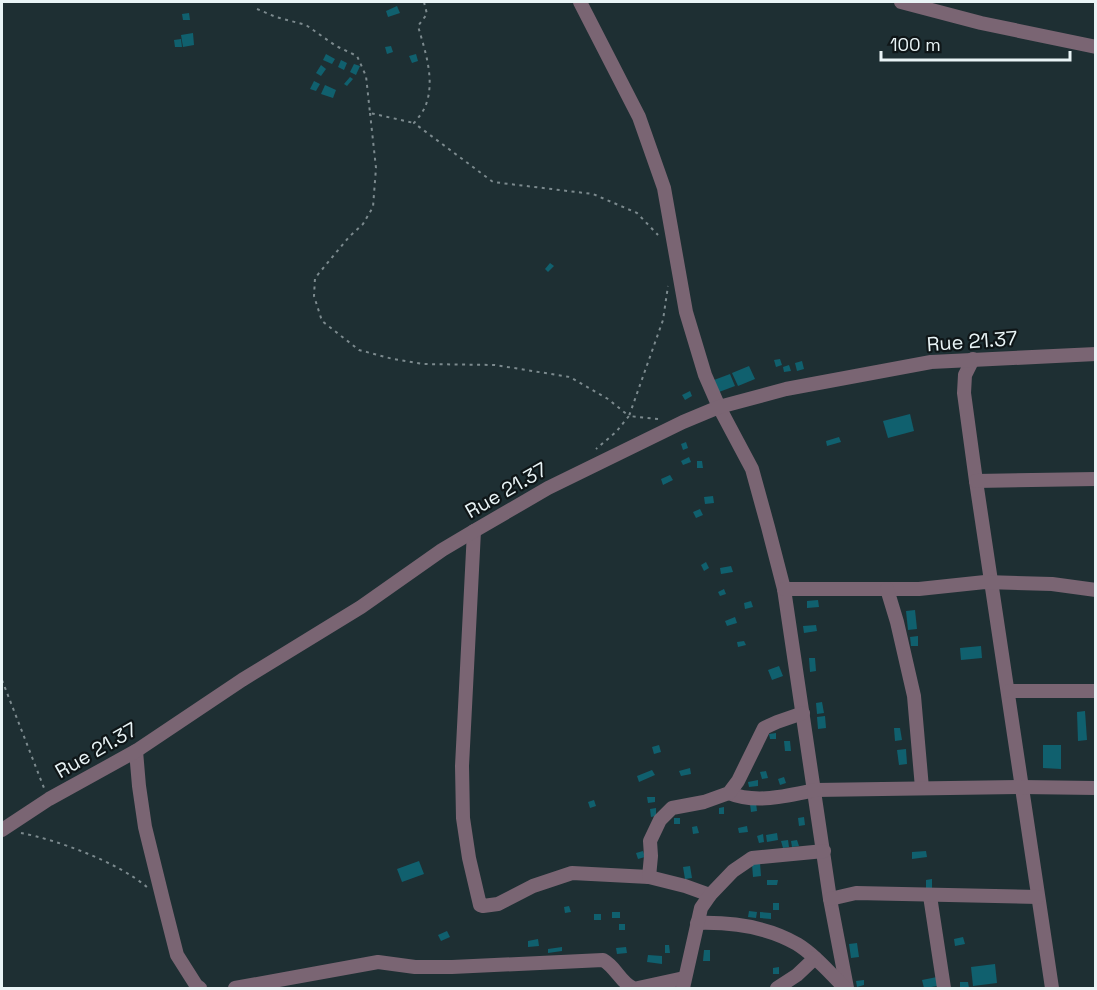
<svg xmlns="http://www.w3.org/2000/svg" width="1097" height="990" viewBox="0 0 1097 990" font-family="'Space Grotesk',sans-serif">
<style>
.building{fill:#10606e}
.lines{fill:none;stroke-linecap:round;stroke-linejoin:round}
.path{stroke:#7c8a8e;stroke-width:2;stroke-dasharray:3 4.5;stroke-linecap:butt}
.minor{stroke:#7a6573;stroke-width:14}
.labels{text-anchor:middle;stroke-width:4.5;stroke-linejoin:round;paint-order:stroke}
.street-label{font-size:20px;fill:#e9f4f6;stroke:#0f1618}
</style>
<rect width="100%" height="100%" fill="#1e2f33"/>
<g class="building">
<path d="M 397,6 L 400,13 L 388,17 L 386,11 Z"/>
<path d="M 189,13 L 190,20 L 183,20 L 182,14 Z"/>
<path d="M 193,33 L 194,45 L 183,47 L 181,35 Z"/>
<path d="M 181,39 L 182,47 L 175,47 L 174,40 Z"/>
<path d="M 391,46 L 393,52 L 387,54 L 385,47 Z"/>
<path d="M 326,54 L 335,59 L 332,64 L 323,60 Z"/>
<path d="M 416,54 L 418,61 L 412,63 L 409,56 Z"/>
<path d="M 341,60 L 347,63 L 344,70 L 338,67 Z"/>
<path d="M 354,64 L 360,66 L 356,75 L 350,72 Z"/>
<path d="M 321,65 L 326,69 L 321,76 L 316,73 Z"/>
<path d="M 350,77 L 353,79 L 347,86 L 344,84 Z"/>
<path d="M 314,81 L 320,84 L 316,91 L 310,89 Z"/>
<path d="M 325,85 L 336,90 L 333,98 L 321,94 Z"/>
<path d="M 550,263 L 554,266 L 548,272 L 545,269 Z"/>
<path d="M 780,359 L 782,365 L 776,367 L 774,360 Z"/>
<path d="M 802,361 L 804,369 L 797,371 L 795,363 Z"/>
<path d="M 789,365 L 791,371 L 784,372 L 783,367 Z"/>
<path d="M 749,366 L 755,379 L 738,386 L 732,373 Z"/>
<path d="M 730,374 L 735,386 L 719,392 L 714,380 Z"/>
<path d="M 690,391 L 692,396 L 685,400 L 682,395 Z"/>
<path d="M 910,414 L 914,431 L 888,438 L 883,421 Z"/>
<path d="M 839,437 L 841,442 L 827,446 L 826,441 Z"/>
<path d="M 686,442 L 688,448 L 683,450 L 681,444 Z"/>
<path d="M 689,457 L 691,462 L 683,465 L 681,461 Z"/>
<path d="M 697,461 L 702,461 L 703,468 L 697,468 Z"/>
<path d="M 670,475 L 673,480 L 663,485 L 661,479 Z"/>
<path d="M 713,496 L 714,503 L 705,504 L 704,497 Z"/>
<path d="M 700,509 L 703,515 L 696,518 L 693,512 Z"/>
<path d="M 706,562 L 709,568 L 704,571 L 701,565 Z"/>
<path d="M 731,566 L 733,572 L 721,574 L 720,568 Z"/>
<path d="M 724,589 L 726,594 L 720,596 L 718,592 Z"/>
<path d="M 818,600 L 819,607 L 807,608 L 807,601 Z"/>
<path d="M 751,601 L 753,607 L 745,609 L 744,603 Z"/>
<path d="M 915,610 L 917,629 L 908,630 L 906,611 Z"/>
<path d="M 735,617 L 737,623 L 727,626 L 725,621 Z"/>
<path d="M 816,625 L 817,631 L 804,633 L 803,626 Z"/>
<path d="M 918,636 L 918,646 L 911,646 L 910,637 Z"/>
<path d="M 744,641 L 746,645 L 738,647 L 737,642 Z"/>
<path d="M 981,646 L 982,658 L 961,660 L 960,648 Z"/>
<path d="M 809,658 L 815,658 L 816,671 L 810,672 Z"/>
<path d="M 779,666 L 783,676 L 772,680 L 768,670 Z"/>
<path d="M 822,702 L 824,713 L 817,714 L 816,703 Z"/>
<path d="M 1085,711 L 1087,740 L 1078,741 L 1077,712 Z"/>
<path d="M 825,716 L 826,728 L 818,729 L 817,717 Z"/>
<path d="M 894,728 L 900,728 L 902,740 L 895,741 Z"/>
<path d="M 776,733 L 776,739 L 770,739 L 769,734 Z"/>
<path d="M 784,741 L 790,741 L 791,751 L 785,751 Z"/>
<path d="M 659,745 L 661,752 L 654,754 L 652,747 Z"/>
<path d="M 1043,745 L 1061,745 L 1061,769 L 1043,768 Z"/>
<path d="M 906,749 L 907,764 L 899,765 L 897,750 Z"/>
<path d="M 690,768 L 691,774 L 681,776 L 679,771 Z"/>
<path d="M 652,770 L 655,775 L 639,782 L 637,776 Z"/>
<path d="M 766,771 L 768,778 L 762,779 L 760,772 Z"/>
<path d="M 784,777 L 786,783 L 780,785 L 778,779 Z"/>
<path d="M 758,780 L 758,786 L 749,787 L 748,782 Z"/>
<path d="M 647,797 L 655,797 L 655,802 L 648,803 Z"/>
<path d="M 594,800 L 596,806 L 590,808 L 588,802 Z"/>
<path d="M 756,803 L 757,811 L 751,812 L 750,804 Z"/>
<path d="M 724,807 L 724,814 L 719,814 L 719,808 Z"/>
<path d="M 656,808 L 656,816 L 651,817 L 650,809 Z"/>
<path d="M 804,817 L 805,825 L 799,826 L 798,818 Z"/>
<rect x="674" y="818" width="6" height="6"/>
<path d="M 697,826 L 699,833 L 693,834 L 692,827 Z"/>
<path d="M 747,826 L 748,832 L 739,833 L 738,828 Z"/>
<path d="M 777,833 L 778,840 L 767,842 L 766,835 Z"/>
<path d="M 763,834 L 764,842 L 759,843 L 757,836 Z"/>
<path d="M 788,840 L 789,847 L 783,848 L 781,841 Z"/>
<path d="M 797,840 L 799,846 L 792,847 L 791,841 Z"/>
<path d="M 643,851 L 645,857 L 638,859 L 636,853 Z"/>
<path d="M 926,851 L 927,857 L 912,859 L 912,852 Z"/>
<path d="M 419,861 L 424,874 L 402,882 L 397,869 Z"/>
<path d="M 760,863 L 761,876 L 753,877 L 752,864 Z"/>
<path d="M 690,866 L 692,878 L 685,879 L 683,867 Z"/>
<path d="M 932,879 L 932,889 L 926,889 L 926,880 Z"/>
<path d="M 767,880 L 778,880 L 777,885 L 767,885 Z"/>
<rect x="773" y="903" width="6" height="7"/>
<path d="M 569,906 L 571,912 L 565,913 L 564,907 Z"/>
<path d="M 749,911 L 757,912 L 756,918 L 748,917 Z"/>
<rect x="612" y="912" width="8" height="6"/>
<path d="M 760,912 L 771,913 L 771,919 L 760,918 Z"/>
<rect x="594" y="914" width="7" height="6"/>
<rect x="619" y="924" width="6" height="6"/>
<path d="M 447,931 L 450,937 L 441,941 L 438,935 Z"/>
<path d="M 963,937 L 965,944 L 955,946 L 954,939 Z"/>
<path d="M 538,939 L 539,946 L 528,947 L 528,941 Z"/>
<path d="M 857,943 L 859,957 L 851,958 L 849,944 Z"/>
<path d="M 665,945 L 669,945 L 670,953 L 665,953 Z"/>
<path d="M 562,947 L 562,951 L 548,953 L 548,949 Z"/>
<path d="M 626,947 L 627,953 L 617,954 L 616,948 Z"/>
<path d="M 704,950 L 710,950 L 710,961 L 703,961 Z"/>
<path d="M 648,955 L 662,956 L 662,964 L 647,962 Z"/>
<path d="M 995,964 L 997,983 L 973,986 L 971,967 Z"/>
<path d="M 779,967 L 779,974 L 773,974 L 773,968 Z"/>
<path d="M 937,977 L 938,986 L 924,988 L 922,980 Z"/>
<path d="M 864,980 L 864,985 L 857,987 L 856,981 Z"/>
<path d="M 960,982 L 968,982 L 969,988 L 960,988 Z"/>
</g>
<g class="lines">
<g class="path">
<path d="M 424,2 L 427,14 L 418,26 C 425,51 436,81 425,107 C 423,112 418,118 414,123 L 493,182 L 593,194 L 637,213 L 658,235"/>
<path d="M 257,9 L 276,17 L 306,25 L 336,46 L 357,56 L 366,76 L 370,113 L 414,123"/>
<path d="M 370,113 L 376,168 L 373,207 L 363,224 L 349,237 L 315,278 L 314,296 L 322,321 L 359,350 L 393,359 L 423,364 L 495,365 L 570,377 L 608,399 L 629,416 L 616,432 L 596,449"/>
<path d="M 658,419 L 629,416 L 663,320 L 668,286"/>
<path d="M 2,680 L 44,788"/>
<path d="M 21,833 C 58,840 117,862 147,887"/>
</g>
<g class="minor">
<path d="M 580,2 L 639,117 L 664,188 L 686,312 L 705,375 L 719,407 L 752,469 L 768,527 L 784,589 L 830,899 L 847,988"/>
<path d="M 901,2 L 981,23 L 1096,47"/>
<path d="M 973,359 L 965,375 L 964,393 L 976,481 L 1052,988"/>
<path d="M 976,481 L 1096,479"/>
<path d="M 474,531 L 462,766 L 463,818 L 469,858 L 480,905 L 483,906 L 498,904 L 533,886 L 572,873 L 649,877 L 685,886 L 710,895"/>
<path d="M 784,589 L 919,589 L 985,582 L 1052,584 L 1096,590"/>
<path d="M 887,589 L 897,622 L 914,696 L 922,788"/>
<path d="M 1009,691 L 1096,691"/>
<path d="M 136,751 L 139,786 L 145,827 L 163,900 L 177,955 L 196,985 L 200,988"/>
<path d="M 729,793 C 755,804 788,796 815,790 L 1021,787 L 1096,788"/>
<path d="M 2,830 L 49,799 L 136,751 L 242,680 L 361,607 L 442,550 L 474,531 L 548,488 L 683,422 L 719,407 L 786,389 L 931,362 L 1096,354"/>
<path d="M 649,877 L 651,856 L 650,841 L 660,820 L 672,808 L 704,802 L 729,793 L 738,781 L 764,728 L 777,722 L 803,713"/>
<path d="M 930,896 L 944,988"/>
<path d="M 830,899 L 856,893 L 1038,897"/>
<path d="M 697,923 C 731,922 766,926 797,944 C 815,955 830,973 845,988"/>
<path d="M 235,988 L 378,962 L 415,967 L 452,967 L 603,960 C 616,967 620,982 633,988"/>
<path d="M 638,988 L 684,978"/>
<path d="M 683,988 L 701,908 L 710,895 L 733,871 L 752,858 L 824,851"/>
<path d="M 777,988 L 797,975 L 815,958"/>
</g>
</g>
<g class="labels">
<g class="street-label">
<text transform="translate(972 341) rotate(-4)" y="7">Rue 21.37</text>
<text transform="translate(506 490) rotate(-30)" y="7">Rue 21.37</text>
<text transform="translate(96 750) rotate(-30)" y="7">Rue 21.37</text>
</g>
</g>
<rect width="1097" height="990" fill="none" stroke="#e9f4f6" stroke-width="6"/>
<path d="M881 51v9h189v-9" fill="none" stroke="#e9f4f6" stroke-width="3"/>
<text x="890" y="51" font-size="18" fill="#e9f4f6" stroke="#0f1618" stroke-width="4.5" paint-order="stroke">100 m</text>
</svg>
